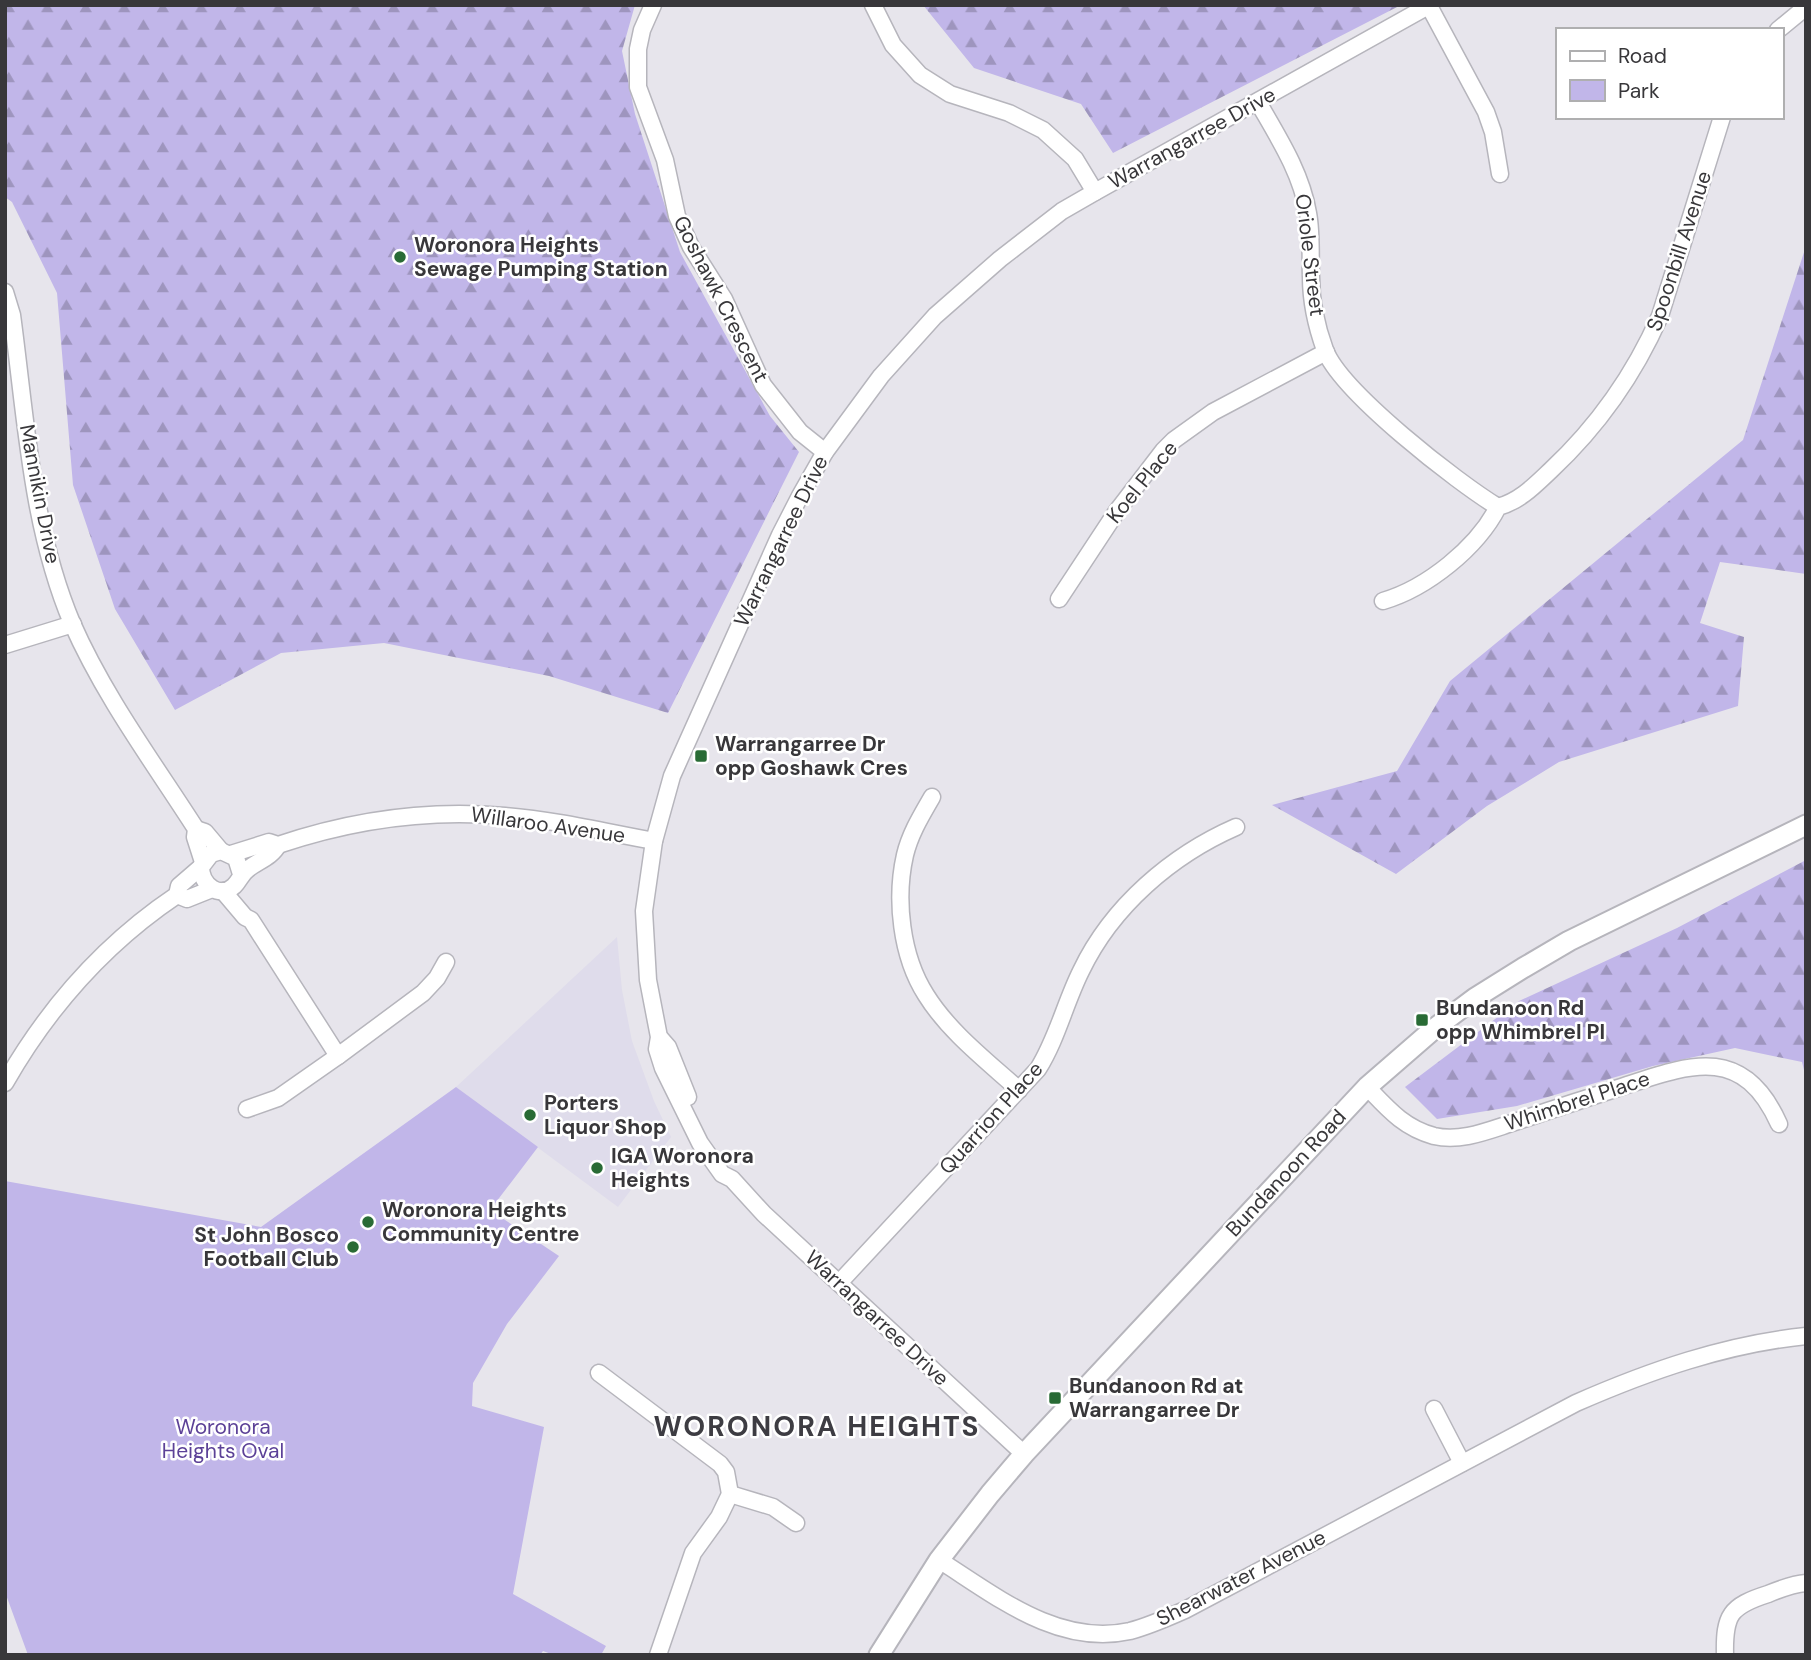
<svg xmlns="http://www.w3.org/2000/svg" width="1811" height="1660" viewBox="0 0 1811 1660" font-family="'DM Sans',sans-serif">
<style>
.built{fill:#dfdceb}
.forest{fill:url(#forest-firs)}
.park{fill:#c1b6e9}
.lines{fill:none;stroke-linecap:round;stroke-linejoin:round}
.minor-casing{stroke:#b6b5bc;stroke-width:19}
.tertiary-casing{stroke:#b6b5bc;stroke-width:23}
.minor{stroke:#fff;stroke-width:16}
.tertiary{stroke:#fff;stroke-width:19}
.poi-dot{fill:#296b35;stroke:#fff;stroke-width:2.5}
.labels{text-anchor:middle;stroke-width:5;stroke-linejoin:round;paint-order:stroke}
.street-label{font-size:21px;fill:#38373a;stroke:#fff}
.poi-label{font-size:21px;font-weight:bold;fill:#38373a;stroke:#fff;text-anchor:start}
.park-label{font-size:21px;fill:#5c4197;stroke:#fff}
.district-label{font-size:28px;font-weight:bold;letter-spacing:2px;fill:#3d3c42;stroke:#fff}
</style>
<defs>
<pattern id="forest-firs" width="22" height="20" patternUnits="userSpaceOnUse" patternTransform="scale(1.75)"><rect width="22" height="20" fill="#c1b6e9"/><path d="M5 1l3.5 6h-7zM16 11l3.5 6h-7z" fill="#9e95be"/></pattern>
</defs>
<rect width="100%" height="100%" fill="#e7e5ec"/>
<path class="built" d="M 617,937 L 622,990 L 632,1041 L 654,1101 L 671,1137 L 618,1207 L 456,1087 Z"/>
<g class="forest">
<path d="M 5,5 L 635,5 L 622,51 L 635,114 L 680,252 L 770,416 L 799,452 L 668,713 L 549,676 L 384,643 L 281,653 L 175,710 L 115,609 L 73,485 L 57,293 L 12,202 L 5,197 Z"/>
<path d="M 923,5 L 1401,5 L 1113,153 L 1081,104 L 974,68 Z"/>
<path d="M 1806,246 L 1806,574 L 1720,562 L 1700,623 L 1744,637 L 1738,706 L 1559,762 L 1487,806 L 1396,874 L 1272,805 L 1397,771 L 1450,681 L 1743,440 Z"/>
<path d="M 1806,860 L 1806,1078 L 1802,1062 L 1735,1048 L 1653,1066 L 1517,1106 L 1437,1119 L 1405,1087 L 1519,1001 L 1677,928 Z"/>
</g>
<path class="park" d="M 456,1087 L 538,1147 L 490,1210 L 559,1256 L 507,1324 L 473,1383 L 472,1406 L 544,1427 L 513,1594 L 606,1646 L 601,1655 L 554,1655 L 543,1651 L 540,1655 L 28,1655 L 5,1592 L 5,1181 L 261,1227 Z"/>
<g class="lines">
<g class="minor-casing">
<g id="minor">
<path d="M 653,5 L 642,30 L 638,49 L 638,87 L 665,160 L 677,216 L 691,247 L 724,299 L 763,385 L 800,432 L 825,452"/>
<path d="M 873,5 L 893,45 L 920,75 L 950,94 L 1009,113 L 1043,130 L 1075,159 L 1095,192"/>
<path d="M 1429,6 L 1486,112 L 1493,132 L 1500,174"/>
<path d="M 1778,30 L 1806,7"/>
<path d="M 1258,102 C 1278,137 1301,172 1308,213 C 1312,234 1310,256 1311,277 C 1311,301 1317,328 1325,350 C 1341,392 1458,483 1498,507"/>
<path d="M 5,292 L 12,315 C 26,418 31,526 72,623 C 104,696 153,762 196,829 L 195,837 L 203,862"/>
<path d="M 1059,599 L 1117,511 L 1163,451 L 1174,440 L 1213,412 L 1326,352"/>
<path d="M 1383,601 C 1427,588 1477,548 1498,507 C 1520,501 1534,486 1551,470 C 1598,426 1634,375 1660,316 L 1722,117"/>
<path d="M 5,645 L 73,624"/>
<path d="M 932,797 C 921,816 910,834 905,855 C 895,899 901,956 926,995 C 949,1032 987,1061 1019,1090"/>
<path d="M 196,829 L 205,832 L 221,851"/>
<path d="M 231,854 L 269,842 L 278,845 C 352,820 427,809 505,816 C 555,820 605,832 654,841"/>
<path d="M 241,874 L 236,858 L 221,851 L 211,854 L 201,867 C 201,884 219,900 234,886 C 240,880 241,874 248,869 C 258,861 272,857 278,845"/>
<path d="M 223,891 L 245,917 L 251,920 L 338,1056"/>
<path d="M 177,895 L 187,899 L 212,889"/>
<path d="M 661,1039 L 668,1047 L 688,1097"/>
<path d="M 5,1083 C 49,1006 104,944 177,895 L 179,886 L 201,867"/>
<path d="M 1367,1087 C 1388,1109 1404,1128 1434,1136 C 1461,1142 1487,1131 1512,1123 C 1547,1111 1582,1100 1618,1088 C 1686,1066 1742,1041 1779,1124"/>
<path d="M 247,1109 L 278,1098 L 338,1056 L 423,993 L 437,978 L 446,962"/>
<path d="M 839,1283 L 1038,1069 C 1057,1039 1065,1003 1081,971 C 1112,906 1172,855 1236,827"/>
<path d="M 599,1373 L 720,1464 L 726,1472 L 730,1494 L 719,1517 L 693,1553 L 658,1655"/>
<path d="M 1434,1409 L 1462,1463"/>
<path d="M 1024,1454 L 764,1214 L 732,1179 L 722,1174 L 700,1143 L 663,1068 L 657,1049 L 659,1037 L 648,980 L 644,911 L 654,841 L 672,776 L 780,535 L 800,496 L 825,452 L 881,376 L 935,316 L 1000,259 L 1062,211 L 1095,192 L 1430,5"/>
<path d="M 730,1494 L 773,1507 L 796,1523"/>
<path d="M 939,1560 C 996,1596 1058,1647 1130,1631 C 1149,1626 1167,1618 1185,1610 L 1576,1403 C 1649,1371 1726,1344 1806,1336"/>
<path d="M 1725,1655 C 1724,1615 1730,1606 1768,1594 C 1780,1589 1793,1584 1806,1583"/>
</g>
</g>
<g class="tertiary-casing">
<path id="tertiary" d="M 879,1655 L 939,1560 L 990,1494 L 1024,1454 L 1367,1087 L 1435,1028 L 1475,998 L 1523,968 L 1569,941 L 1806,825"/>
</g>
<use href="#minor" class="minor"/>
<use href="#tertiary" class="tertiary"/>
</g>
<g class="poi-dot">
<circle cx="400" cy="257" r="7"/>
<rect x="694" y="749" width="14" height="14" rx="3.5"/>
<rect x="1415" y="1013" width="14" height="14" rx="3.5"/>
<circle cx="530" cy="1115" r="7"/>
<circle cx="597" cy="1168" r="7"/>
<circle cx="368" cy="1222" r="7"/>
<circle cx="353" cy="1247" r="7"/>
<rect x="1048" y="1391" width="14" height="14" rx="3.5"/>
</g>
<g class="labels">
<g class="street-label">
<text transform="translate(1192 138) rotate(-29)" y="7">Warrangarree Drive</text>
<text transform="translate(1679 251) rotate(-72)" y="7">Spoonbill Avenue</text>
<text transform="translate(1310 255) rotate(83)" y="7">Oriole Street</text>
<text transform="translate(721 299) rotate(63)" y="7">Goshawk Crescent</text>
<text transform="translate(1142 482) rotate(-51)" y="7">Koel Place</text>
<text transform="translate(40 494) rotate(79)" y="7">Mannikin Drive</text>
<text transform="translate(781 541) rotate(-64)" y="7">Warrangarree Drive</text>
<text transform="translate(548 825) rotate(8)" y="7">Willaroo Avenue</text>
<text transform="translate(1577 1101) rotate(-18)" y="7">Whimbrel Place</text>
<text transform="translate(991 1118) rotate(-48)" y="7">Quarrion Place</text>
<text transform="translate(1286 1173) rotate(-47)" y="7">Bundanoon Road</text>
<text transform="translate(877 1318) rotate(43)" y="7">Warrangarree Drive</text>
<text transform="translate(1241 1578) rotate(-27)" y="7">Shearwater Avenue</text>
</g>
<g class="poi-label">
<text x="414" y="252">Woronora Heights<tspan x="414" dy="24">Sewage Pumping Station</tspan></text>
<text x="715" y="751">Warrangarree Dr<tspan x="715" dy="24">opp Goshawk Cres</tspan></text>
<text x="1436" y="1015">Bundanoon Rd<tspan x="1436" dy="24">opp Whimbrel Pl</tspan></text>
<text x="544" y="1110">Porters<tspan x="544" dy="24">Liquor Shop</tspan></text>
<text x="611" y="1163">IGA Woronora<tspan x="611" dy="24">Heights</tspan></text>
<text x="382" y="1217">Woronora Heights<tspan x="382" dy="24">Community Centre</tspan></text>
<text x="339" y="1242" text-anchor="end">St John Bosco<tspan x="339" dy="24">Football Club</tspan></text>
<text x="1069" y="1393">Bundanoon Rd at<tspan x="1069" dy="24">Warrangarree Dr</tspan></text>
</g>
<g class="park-label">
<text x="223" y="1434">Woronora<tspan x="223" dy="24">Heights Oval</tspan></text>
</g>
<g class="district-label">
<text x="817" y="1436">WORONORA HEIGHTS</text>
</g>
</g>
<rect width="1811" height="1660" fill="none" stroke="#38373a" stroke-width="14"/>
<rect x="1556" y="28" width="228" height="91" fill="#ffffff" stroke="#afafb0" stroke-width="2"/>
<rect x="1570" y="51" width="35" height="10" fill="#ffffff" stroke="#afafb0" stroke-width="2"/>
<text x="1618" y="63" font-size="21" fill="#38373a">Road</text>
<rect x="1570" y="80" width="35" height="21" fill="#c1b6e9" stroke="#afafb0" stroke-width="2"/>
<text x="1618" y="98" font-size="21" fill="#38373a">Park</text>
</svg>
